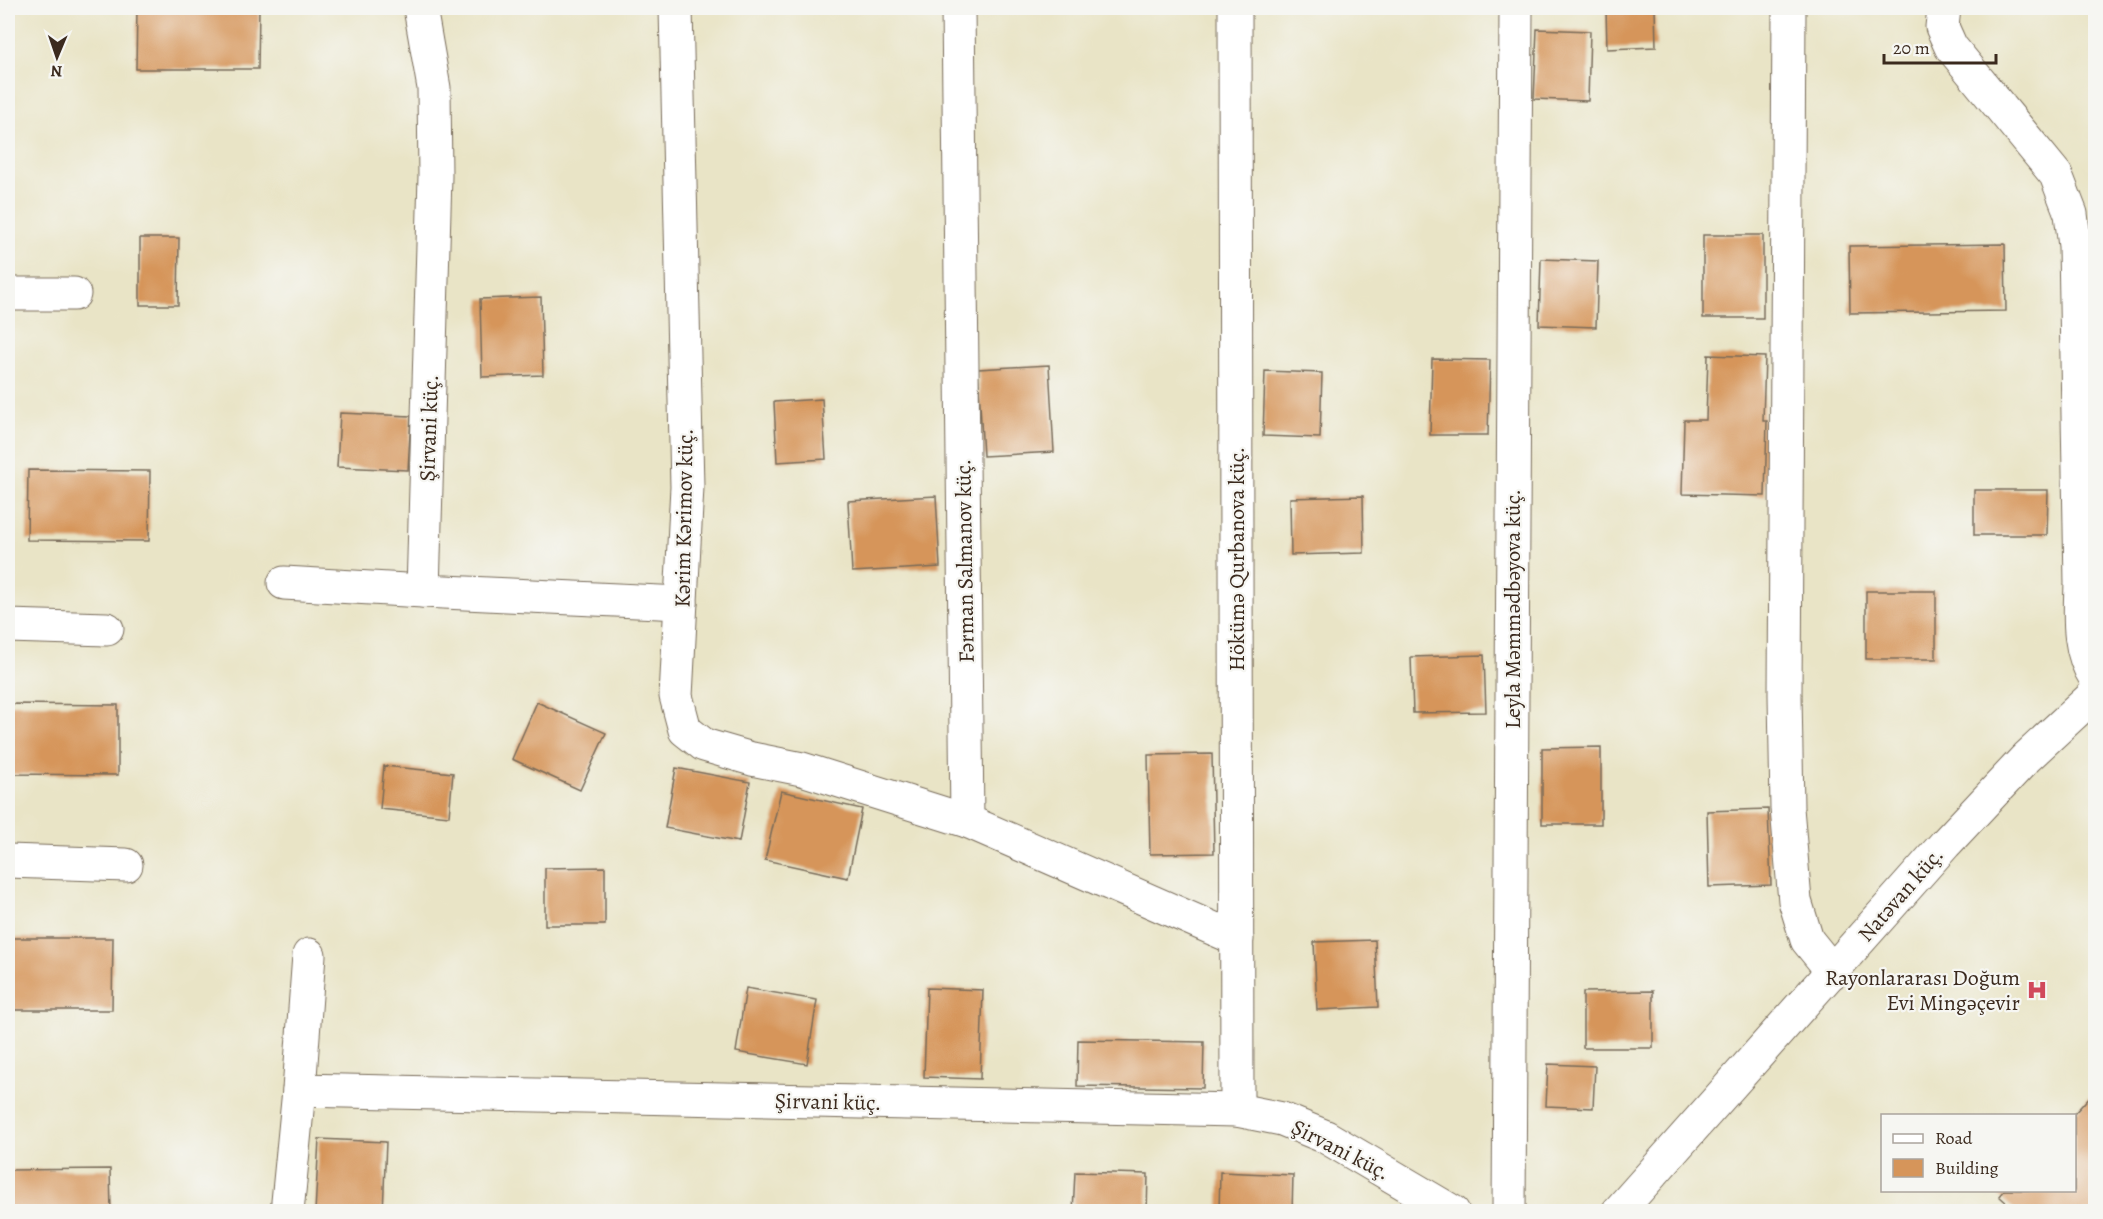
<svg xmlns="http://www.w3.org/2000/svg" width="2103" height="1219" viewBox="0 0 2103 1219" font-family="Alegreya,serif">
<style>
.building{fill:#d6955a}
.lines{fill:none;stroke-linecap:round;stroke-linejoin:round}
.minor-casing{stroke:#786b59;stroke-width:35}
.tertiary-casing{stroke:#786b59;stroke-width:35}
.minor{stroke:#fff;stroke-width:33}
.tertiary{stroke:#fff;stroke-width:33}
.labels{text-anchor:middle;stroke-width:4.5;stroke-linejoin:round;paint-order:stroke}
.street-label{font-size:22px;fill:#3b2a1e;stroke:#f6f6f2}
.poi-label{font-size:22px;fill:#3b2a1e;stroke:#f6f6f2;text-anchor:end}
</style>
<rect width="100%" height="100%" fill="#f6f6f2"/>
<filter id="ink" filterUnits="userSpaceOnUse"><feTurbulence type="fractalNoise" baseFrequency=".0167" numOctaves="2"/><feDisplacementMap in="SourceGraphic" scale="12" xChannelSelector="R" yChannelSelector="G"/><feConvolveMatrix kernelMatrix="1 2 1 2 8 2 1 2 1" color-interpolation-filters="sRGB"/></filter>
<filter id="wash" filterUnits="userSpaceOnUse"><feTurbulence type="fractalNoise" baseFrequency=".008" numOctaves="4" result="noise"/><feDisplacementMap in="SourceGraphic" scale="24" xChannelSelector="R" yChannelSelector="G"/><feGaussianBlur stdDeviation="1.35" result="paint"/><feColorMatrix in="noise" values="0 0 0 0 0 0 0 0 0 0 0 0 0 0 0 0 0 1.4 0 .05"/><feComposite in="paint" operator="in"/></filter>
<g filter="url(#wash)">
<rect width="100%" height="100%" fill="#e9e4c6"/>
<g id="blocks">
<g class="building">
<path d="M 137,8 L 259,8 L 258,69 L 136,69 Z"/>
<path d="M 1606,8 L 1655,8 L 1656,47 L 1607,49 Z"/>
<path d="M 1537,29 L 1590,31 L 1588,101 L 1534,99 Z"/>
<rect x="1703" y="235" width="60" height="83"/>
<path d="M 140,238 L 179,238 L 178,305 L 140,305 Z"/>
<path d="M 2005,244 L 2006,311 L 1850,313 L 1849,246 Z"/>
<path d="M 1541,259 L 1598,261 L 1596,327 L 1539,325 Z"/>
<path d="M 541,297 L 543,375 L 482,377 L 480,299 Z"/>
<path d="M 1708,355 L 1765,357 L 1763,421 L 1767,421 L 1765,496 L 1682,494 L 1684,420 L 1706,420 Z"/>
<path d="M 1432,359 L 1490,360 L 1488,435 L 1430,435 Z"/>
<path d="M 1049,365 L 1054,452 L 983,456 L 978,369 Z"/>
<path d="M 1265,371 L 1322,373 L 1320,438 L 1263,436 Z"/>
<path d="M 822,399 L 826,459 L 777,462 L 774,402 Z"/>
<path d="M 340,413 L 411,416 L 408,470 L 337,467 Z"/>
<path d="M 28,470 L 150,471 L 149,541 L 27,540 Z"/>
<path d="M 1974,490 L 2048,490 L 2047,535 L 1974,535 Z"/>
<path d="M 936,496 L 940,567 L 852,572 L 848,501 Z"/>
<path d="M 1363,496 L 1364,553 L 1291,555 L 1290,498 Z"/>
<rect x="1866" y="591" width="70" height="68"/>
<path d="M 1484,655 L 1486,712 L 1413,713 L 1411,657 Z"/>
<path d="M 537,702 L 606,733 L 580,790 L 512,759 Z"/>
<path d="M 8,704 L 118,705 L 118,775 L 8,774 Z"/>
<path d="M 1601,747 L 1601,824 L 1542,824 L 1542,748 Z"/>
<path d="M 1212,754 L 1214,853 L 1150,854 L 1148,755 Z"/>
<path d="M 384,766 L 453,773 L 449,816 L 380,809 Z"/>
<path d="M 676,768 L 750,782 L 739,842 L 665,828 Z"/>
<path d="M 781,791 L 862,809 L 848,878 L 765,860 Z"/>
<path d="M 1768,809 L 1771,885 L 1709,887 L 1707,811 Z"/>
<path d="M 605,867 L 605,925 L 545,925 L 545,868 Z"/>
<path d="M 8,938 L 113,938 L 112,1010 L 8,1010 Z"/>
<path d="M 1375,940 L 1378,1007 L 1317,1010 L 1314,942 Z"/>
<path d="M 746,988 L 817,1000 L 807,1064 L 736,1052 Z"/>
<path d="M 927,988 L 983,990 L 980,1079 L 924,1077 Z"/>
<path d="M 1653,991 L 1653,1048 L 1583,1048 L 1583,992 Z"/>
<path d="M 1078,1040 L 1204,1042 L 1203,1088 L 1077,1086 Z"/>
<path d="M 1548,1064 L 1595,1066 L 1593,1108 L 1546,1106 Z"/>
<path d="M 2096,1090 L 2096,1209 L 2093,1212 L 2017,1212 L 1999,1196 L 2004,1190 L 2074,1190 L 2074,1116 L 2072,1116 Z"/>
<path d="M 319,1139 L 386,1142 L 383,1212 L 315,1212 Z"/>
<path d="M 110,1169 L 111,1212 L 8,1212 L 8,1170 Z"/>
<path d="M 1075,1172 L 1148,1174 L 1147,1212 L 1073,1212 Z"/>
<path d="M 1220,1172 L 1293,1175 L 1292,1212 L 1219,1212 Z"/>
</g>
</g>
</g>
<g filter="url(#ink)">
<use href="#blocks" fill-opacity="0" stroke="#786b59" stroke-width="1.5"/>
<g class="lines">
<g class="minor-casing">
<g id="minor">
<path d="M 420,8 L 434,88 L 435,176 L 423,591 L 681,603"/>
<path d="M 676,8 L 687,487 L 676,696 L 685,730 L 704,745 L 752,759 L 802,769 L 967,821"/>
<path d="M 958,8 L 967,821 L 1237,939"/>
<path d="M 1235,8 L 1237,1110"/>
<path d="M 1789,8 L 1785,695 L 1787,808 L 1795,901 L 1807,940 L 1833,972"/>
<path d="M 1944,8 L 1942,27 L 1951,47 L 2056,175 L 2071,214 L 2075,246 L 2081,583 C 2080,617 2077,650 2096,679"/>
<path d="M 8,294 L 74,294"/>
<path d="M 284,583 L 423,591"/>
<path d="M 8,626 L 107,629"/>
<path d="M 8,861 L 126,865"/>
<path d="M 299,1090 L 309,955"/>
<path d="M 287,1212 L 299,1090 L 1237,1110 L 1282,1119 L 1326,1137 L 1453,1212"/>
<path d="M 1509,1212 L 1516,8"/>
</g>
</g>
<g class="tertiary-casing">
<path id="tertiary" d="M 1618,1212 L 1945,844 L 2026,758 L 2096,693"/>
</g>
<use href="#minor" class="minor"/>
<use href="#tertiary" class="tertiary"/>
</g>
</g>
<defs>
<g id="hospital-bare" transform="scale(1.62)"><path d="M-5-5h3v3.5h4V-5h3V5h-3V1.5h-4V5h-3Z" fill="#d1495b" stroke="#f6f6f2" stroke-width="2.5" paint-order="stroke"/></g>
</defs>
<g fill-rule="evenodd">
<use href="#hospital-bare" x="2037" y="990"/>
</g>
<g class="labels">
<g class="street-label">
<text transform="translate(428 428) rotate(-88)" y="8">Şirvani küç.</text>
<text transform="translate(683 518) rotate(-89)" y="8">Kərim Kərimov küç.</text>
<text transform="translate(1236 559) rotate(-90)" y="8">Hökümə Qurbanova küç.</text>
<text transform="translate(964 561) rotate(-91)" y="8">Fərman Salmanov küç.</text>
<text transform="translate(1512 609) rotate(-90)" y="8">Leyla Məmmədbəyova küç.</text>
<text transform="translate(1900 894) rotate(-49)" y="8">Natəvan küç.</text>
<text transform="translate(828 1101) rotate(1)" y="8">Şirvani küç.</text>
<text transform="translate(1341 1149) rotate(27)" y="8">Şirvani küç.</text>
</g>
<g class="poi-label">
<text x="2020" y="985">Rayonlararası Doğum<tspan x="2020" dy="25">Evi Mingəçevir</tspan></text>
</g>
</g>
<rect width="2103" height="1219" fill="none" stroke="#f6f6f2" stroke-width="30"/>
<rect x="1881" y="1114" width="195" height="78" fill="#f6f6f2" stroke="#aba49d" stroke-width="1.5"/>
<rect x="1893" y="1134" width="30" height="9" fill="#ffffff" stroke="#aba49d" stroke-width="1.5"/>
<text x="1935" y="1144" font-size="18" fill="#3b2a1e">Road</text>
<rect x="1893" y="1159" width="30" height="18" fill="#d6955a" stroke="#aba49d" stroke-width="1.5"/>
<text x="1935" y="1174" font-size="18" fill="#3b2a1e">Building</text>
<g transform="translate(57 57) rotate(182)" stroke="#f6f6f2" stroke-width="4.5" paint-order="stroke">
<path d="M0-4.5L10 22L0 15L-10 22Z" fill="#3b2a1e"/>
<text y="-9" font-size="16" font-weight="bold" text-anchor="middle" fill="#3b2a1e">N</text>
</g>
<path d="M1884 54v9h112v-9" fill="none" stroke="#3b2a1e" stroke-width="3"/>
<text x="1893" y="54" font-size="18" fill="#3b2a1e" stroke="#f6f6f2" stroke-width="4.5" paint-order="stroke">20 m</text>
</svg>
